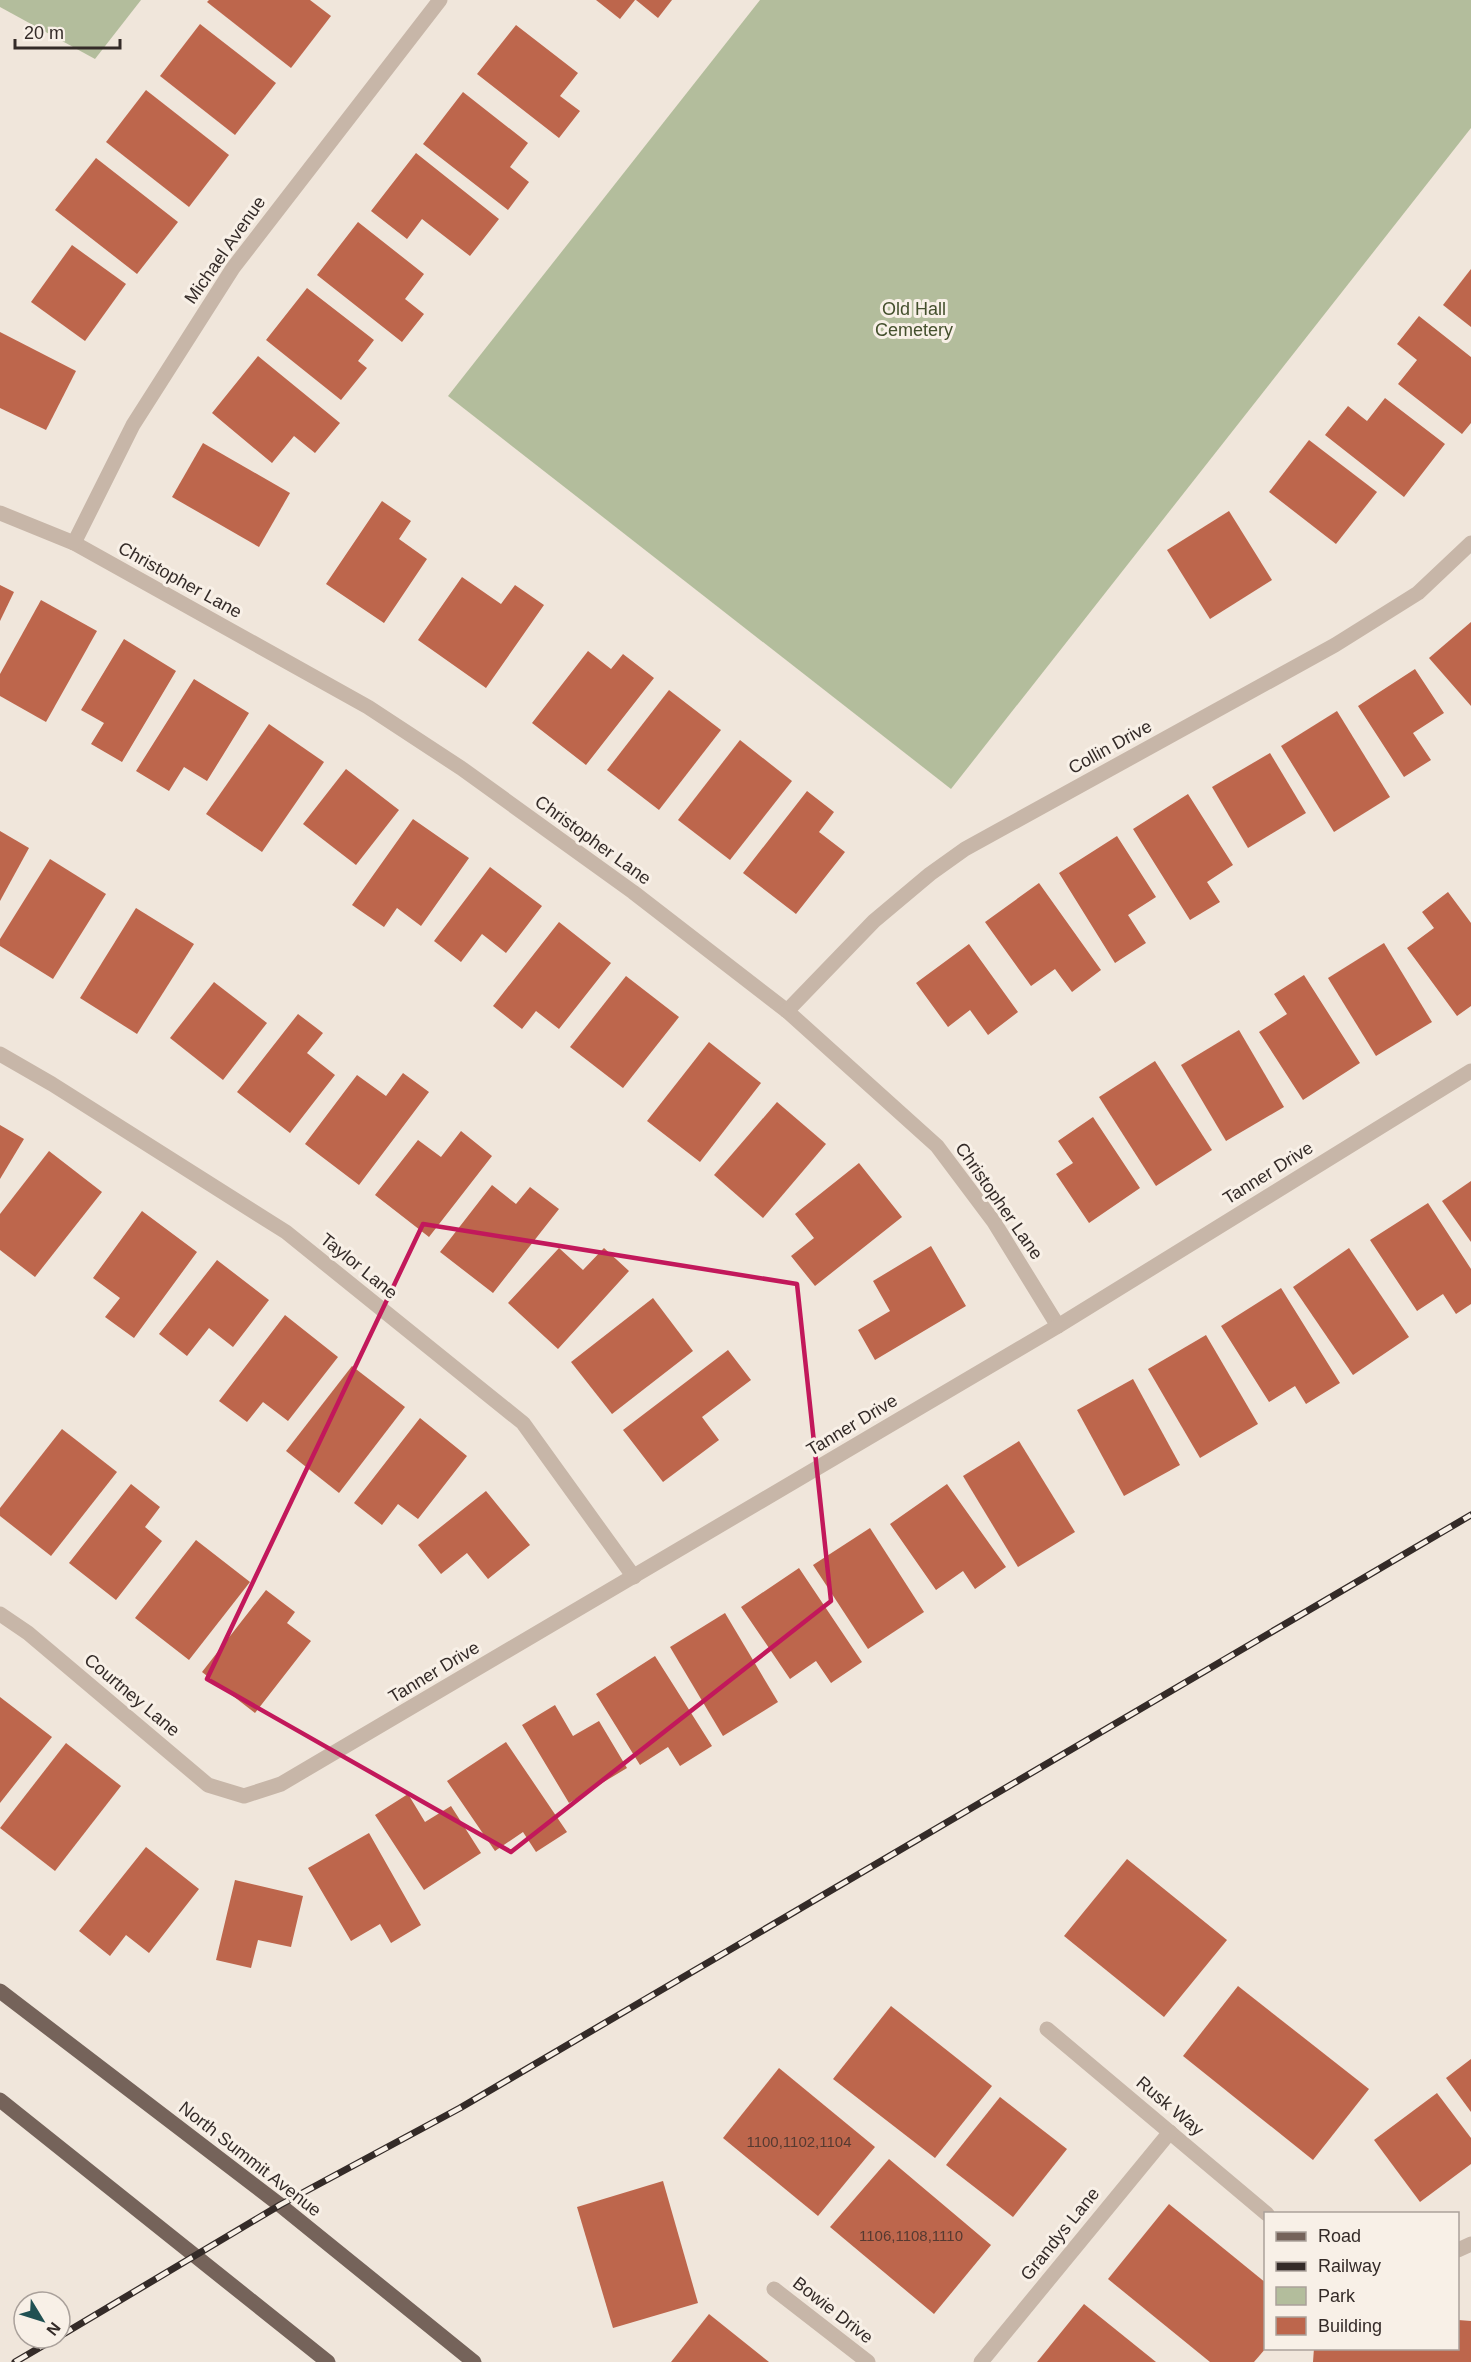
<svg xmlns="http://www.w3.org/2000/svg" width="1471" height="2362" viewBox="0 0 1471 2362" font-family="Arial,sans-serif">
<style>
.green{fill:#b3bd9c}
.building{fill:#bd664c}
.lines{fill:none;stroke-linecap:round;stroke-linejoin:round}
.minor{stroke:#c7b6a8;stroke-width:15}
.major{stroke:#75635a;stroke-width:15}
.rail-casing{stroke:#342b28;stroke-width:7}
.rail{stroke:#f8f0e7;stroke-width:4.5;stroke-dasharray:14;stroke-linecap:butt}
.marked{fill:none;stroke:#c2185b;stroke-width:4.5;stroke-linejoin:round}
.labels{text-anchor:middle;stroke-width:6;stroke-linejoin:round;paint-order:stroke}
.number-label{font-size:15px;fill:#563a31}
.street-label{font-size:18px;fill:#342b28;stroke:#f8f0e7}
.park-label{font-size:18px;fill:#44502d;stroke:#f8f0e7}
</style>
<rect width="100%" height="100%" fill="#f0e6db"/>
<g class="green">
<path d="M 0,0 L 141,0 L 95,59 L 0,7 Z"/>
<path d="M 760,0 L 1471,0 L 1471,128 L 951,789 L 448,396 Z"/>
</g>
<g class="building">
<path d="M 209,0 L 310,0 L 331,16 L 291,68 L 207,2 Z"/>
<path d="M 596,0 L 635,0 L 620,19 Z"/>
<path d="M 636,0 L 672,0 L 658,18 Z"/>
<path d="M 200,24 L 276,83 L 235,135 L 160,76 Z"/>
<path d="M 516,25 L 578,73 L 560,96 L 580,111 L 559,138 L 477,74 Z"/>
<path d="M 146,90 L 229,155 L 189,207 L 106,142 Z"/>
<path d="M 463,92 L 528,143 L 510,167 L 529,182 L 508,210 L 423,144 Z"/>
<path d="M 416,153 L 499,219 L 470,256 L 422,219 L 407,239 L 371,211 Z"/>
<path d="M 96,158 L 178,222 L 137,274 L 55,210 Z"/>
<path d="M 358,222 L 424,274 L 405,299 L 424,314 L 402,342 L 317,275 Z"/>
<path d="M 72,245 L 126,284 L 85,341 L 31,302 Z"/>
<path d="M 1471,269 L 1471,327 L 1443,305 Z"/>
<path d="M 307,288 L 374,340 L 358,361 L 367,368 L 341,400 L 266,340 Z"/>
<path d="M 1419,316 L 1471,357 L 1471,423 L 1462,434 L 1398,384 L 1417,360 L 1397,344 Z"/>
<path d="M 0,332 L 76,371 L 46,430 L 0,408 Z"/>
<path d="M 258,356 L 340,423 L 315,453 L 294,436 L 272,463 L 212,413 Z"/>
<path d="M 1385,398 L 1445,444 L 1404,497 L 1325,435 L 1348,406 L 1367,421 Z"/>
<path d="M 1309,440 L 1377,492 L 1336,544 L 1269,492 Z"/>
<path d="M 203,443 L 290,493 L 259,547 L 172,497 Z"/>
<path d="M 382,501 L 411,521 L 399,539 L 427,559 L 384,623 L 326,584 Z"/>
<path d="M 1229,511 L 1272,580 L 1210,619 L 1167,550 Z"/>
<path d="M 462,577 L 501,604 L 515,585 L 544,605 L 486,688 L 418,640 Z"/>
<path d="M 0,585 L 14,592 L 0,621 Z"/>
<path d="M 41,600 L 97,631 L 46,722 L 0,696 L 0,674 Z"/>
<path d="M 1471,622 L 1471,706 L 1429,658 Z"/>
<path d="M 124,639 L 176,671 L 122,762 L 91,744 L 104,723 L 81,710 Z"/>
<path d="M 588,651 L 611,669 L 623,654 L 654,678 L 586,765 L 532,723 Z"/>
<path d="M 1415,669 L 1444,713 L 1413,733 L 1431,760 L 1404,777 L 1358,706 Z"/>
<path d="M 194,679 L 249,713 L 207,781 L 184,767 L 169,791 L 136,771 Z"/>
<path d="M 669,690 L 721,730 L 659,810 L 607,770 Z"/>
<path d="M 1337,711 L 1390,797 L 1334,832 L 1281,746 Z"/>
<path d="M 269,724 L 324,762 L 262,852 L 206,814 Z"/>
<path d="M 740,740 L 792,781 L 730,860 L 678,820 Z"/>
<path d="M 1270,753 L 1306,813 L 1248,848 L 1212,787 Z"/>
<path d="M 346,769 L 399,810 L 356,865 L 303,824 Z"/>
<path d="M 807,791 L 834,812 L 819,832 L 845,852 L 796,914 L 743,873 Z"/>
<path d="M 1188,794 L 1233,865 L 1207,882 L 1220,902 L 1190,920 L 1133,829 Z"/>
<path d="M 413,819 L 469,858 L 421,926 L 397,908 L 384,927 L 352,905 Z"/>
<path d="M 0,831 L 29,848 L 0,901 Z"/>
<path d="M 1117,836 L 1156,897 L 1128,915 L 1146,943 L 1115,963 L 1059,873 Z"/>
<path d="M 50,859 L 106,894 L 53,979 L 0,946 L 0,939 Z"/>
<path d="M 490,867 L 542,906 L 506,953 L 482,934 L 461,962 L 434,941 Z"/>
<path d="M 1039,883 L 1101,970 L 1072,992 L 1055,969 L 1031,986 L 985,922 Z"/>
<path d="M 1448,892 L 1471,923 L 1471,1006 L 1457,1016 L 1407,948 L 1434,928 L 1422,912 Z"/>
<path d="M 136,908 L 194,944 L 137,1034 L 80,998 Z"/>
<path d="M 559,922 L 611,963 L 559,1029 L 536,1011 L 522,1029 L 493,1006 Z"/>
<path d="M 1384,943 L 1432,1022 L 1376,1056 L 1328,978 Z"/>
<path d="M 969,944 L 1018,1012 L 988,1035 L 970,1010 L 948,1027 L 916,983 Z"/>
<path d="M 1304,975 L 1360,1063 L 1303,1100 L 1259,1032 L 1287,1014 L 1274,994 Z"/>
<path d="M 626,976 L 679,1017 L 623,1088 L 570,1047 Z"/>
<path d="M 214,982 L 267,1023 L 223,1080 L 170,1038 Z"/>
<path d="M 298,1014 L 323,1033 L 307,1053 L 335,1075 L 290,1133 L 237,1092 Z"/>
<path d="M 1239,1030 L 1284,1107 L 1226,1141 L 1181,1065 Z"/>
<path d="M 709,1042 L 761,1083 L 700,1162 L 647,1121 Z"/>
<path d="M 1155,1061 L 1212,1150 L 1156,1186 L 1099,1097 Z"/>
<path d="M 403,1073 L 429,1092 L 359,1185 L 305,1144 L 357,1075 L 386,1096 Z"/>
<path d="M 777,1102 L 826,1144 L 763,1218 L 714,1175 Z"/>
<path d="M 1093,1117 L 1140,1188 L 1089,1223 L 1056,1174 L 1073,1163 L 1058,1141 Z"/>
<path d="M 0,1125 L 24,1139 L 0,1179 Z"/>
<path d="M 461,1131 L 492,1156 L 429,1237 L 375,1195 L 418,1140 L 441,1157 Z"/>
<path d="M 49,1151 L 102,1192 L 35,1277 L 0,1250 L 0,1214 Z"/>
<path d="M 859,1163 L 902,1217 L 815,1286 L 791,1256 L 814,1238 L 795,1214 Z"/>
<path d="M 1471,1181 L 1471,1242 L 1442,1201 Z"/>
<path d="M 492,1185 L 516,1204 L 530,1187 L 559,1209 L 493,1293 L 440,1252 Z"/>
<path d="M 1428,1203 L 1471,1269 L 1471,1304 L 1456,1314 L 1443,1294 L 1417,1311 L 1370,1240 Z"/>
<path d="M 142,1211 L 197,1252 L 134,1338 L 105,1317 L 120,1298 L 93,1278 Z"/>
<path d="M 931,1246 L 966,1306 L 875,1360 L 858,1330 L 890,1311 L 873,1281 Z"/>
<path d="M 559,1248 L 583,1270 L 604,1248 L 629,1271 L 558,1349 L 508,1303 Z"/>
<path d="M 1349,1248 L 1409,1337 L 1353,1375 L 1293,1287 Z"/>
<path d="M 217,1260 L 269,1300 L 233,1347 L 209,1328 L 187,1356 L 159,1334 Z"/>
<path d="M 1281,1288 L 1340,1383 L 1306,1404 L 1295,1386 L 1269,1402 L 1221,1326 Z"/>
<path d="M 653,1298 L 693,1351 L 612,1414 L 571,1362 Z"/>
<path d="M 285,1315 L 338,1357 L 288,1421 L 263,1402 L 247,1422 L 219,1401 Z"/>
<path d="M 1206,1335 L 1258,1424 L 1200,1458 L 1148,1369 Z"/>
<path d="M 728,1350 L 751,1380 L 702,1417 L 719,1440 L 663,1482 L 623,1430 Z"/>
<path d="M 352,1366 L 405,1407 L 339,1493 L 286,1451 Z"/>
<path d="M 1133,1379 L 1180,1465 L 1124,1496 L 1077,1410 Z"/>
<path d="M 420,1418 L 467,1456 L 418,1519 L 398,1504 L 382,1525 L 354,1503 Z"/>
<path d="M 62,1429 L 117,1472 L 51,1556 L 0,1516 L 0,1508 Z"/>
<path d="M 1019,1441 L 1075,1532 L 1018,1567 L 963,1476 Z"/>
<path d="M 131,1484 L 160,1507 L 145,1527 L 162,1541 L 116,1600 L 69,1563 Z"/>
<path d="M 947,1484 L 1006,1567 L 975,1589 L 963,1571 L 936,1590 L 890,1524 Z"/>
<path d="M 486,1491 L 530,1545 L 488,1579 L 467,1553 L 441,1574 L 418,1545 Z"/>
<path d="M 870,1528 L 924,1612 L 868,1649 L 813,1565 Z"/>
<path d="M 196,1540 L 250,1582 L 189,1660 L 135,1618 Z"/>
<path d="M 799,1568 L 862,1662 L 831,1683 L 816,1661 L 790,1679 L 741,1607 Z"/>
<path d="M 266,1590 L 295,1612 L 287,1623 L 311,1641 L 255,1713 L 202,1672 Z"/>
<path d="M 725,1613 L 778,1702 L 723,1736 L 670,1647 Z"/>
<path d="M 655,1656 L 712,1746 L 680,1766 L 668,1747 L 640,1765 L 596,1694 Z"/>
<path d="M 0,1697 L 52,1737 L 0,1803 Z"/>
<path d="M 555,1705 L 573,1736 L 599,1721 L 627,1768 L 569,1803 L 522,1725 Z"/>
<path d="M 506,1742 L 567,1832 L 536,1852 L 523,1832 L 495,1851 L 447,1781 Z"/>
<path d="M 66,1743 L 121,1786 L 55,1871 L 0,1828 Z"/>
<path d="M 408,1794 L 425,1822 L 451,1806 L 481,1853 L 424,1890 L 375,1815 Z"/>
<path d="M 369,1833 L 421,1925 L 391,1943 L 380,1924 L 351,1941 L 308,1868 Z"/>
<path d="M 146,1847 L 199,1889 L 149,1953 L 126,1935 L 110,1956 L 79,1931 Z"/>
<path d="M 1127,1859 L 1227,1940 L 1164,2017 L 1064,1936 Z"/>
<path d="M 235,1880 L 303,1896 L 291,1947 L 258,1940 L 251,1968 L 216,1960 Z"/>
<path d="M 1238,1986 L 1369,2089 L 1313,2160 L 1183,2056 Z"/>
<path d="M 891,2006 L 992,2086 L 935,2158 L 833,2079 Z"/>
<path d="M 1471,2059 L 1471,2112 L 1446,2078 Z"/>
<path d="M 779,2068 L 875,2147 L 818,2216 L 723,2138 Z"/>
<path d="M 1437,2093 L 1471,2138 L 1471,2164 L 1420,2202 L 1374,2140 Z"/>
<path d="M 1000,2097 L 1067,2149 L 1013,2217 L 946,2165 Z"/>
<path d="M 889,2159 L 991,2245 L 934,2314 L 830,2227 Z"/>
<path d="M 663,2181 L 698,2303 L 613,2328 L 577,2207 Z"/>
<path d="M 1169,2204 L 1266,2283 L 1266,2348 L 1254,2362 L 1210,2362 L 1108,2279 Z"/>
<path d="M 1084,2304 L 1156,2362 L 1037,2362 Z"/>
<path d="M 709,2314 L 769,2362 L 671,2362 Z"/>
<path d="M 1458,2320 L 1471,2321 L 1471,2362 L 1313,2362 L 1314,2348 L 1458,2348 Z"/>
</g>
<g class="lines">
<g class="minor">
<path d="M 0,513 L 74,543 L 368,707 L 461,768 L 633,892 L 787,1011 L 937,1146 L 994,1222 L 1058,1326"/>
<path d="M 74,543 L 133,425 L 233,268 L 440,0"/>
<path d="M 787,1011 L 874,921 L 930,874 L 965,849 L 1335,645 L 1418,593 L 1471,543"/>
<path d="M 0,1054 L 52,1084 L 286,1232 L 523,1423 L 634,1577"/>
<path d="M 0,1614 L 28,1633 L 208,1785 L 244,1796 L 281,1784 L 1058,1326 L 1471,1071"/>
<path d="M 1047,2029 L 1267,2214"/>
<path d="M 1458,2250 L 1471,2244"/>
<path d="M 774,2289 L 868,2362"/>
<path d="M 981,2362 L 1170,2132"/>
</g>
<g class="major">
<path d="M 0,1991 L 280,2205 L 474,2362"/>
<path d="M 0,2100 L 328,2362"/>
</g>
<g class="rail-casing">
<g id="rail">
<path d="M 60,2336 L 280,2205 L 460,2108 L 1471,1515"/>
<path d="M 15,2362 L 56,2338"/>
</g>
</g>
<use href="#rail" class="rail"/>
</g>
<path class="marked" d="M 423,1224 L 797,1284 L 831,1601 L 511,1852 L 207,1679 Z"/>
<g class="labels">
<g class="number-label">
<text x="799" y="2147">1100,1102,1104</text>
<text x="911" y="2241">1106,1108,1110</text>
</g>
<g class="street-label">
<text transform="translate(225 250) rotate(-55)" y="6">Michael Avenue</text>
<text transform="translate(180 580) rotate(29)" y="6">Christopher Lane</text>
<text transform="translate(1110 747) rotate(-29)" y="6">Collin Drive</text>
<text transform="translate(593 840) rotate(36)" y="6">Christopher Lane</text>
<text transform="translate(1268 1173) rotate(-32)" y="6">Tanner Drive</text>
<text transform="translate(999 1201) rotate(55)" y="6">Christopher Lane</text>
<text transform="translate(359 1266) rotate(39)" y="6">Taylor Lane</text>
<text transform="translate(852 1425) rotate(-31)" y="6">Tanner Drive</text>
<text transform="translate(434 1672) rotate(-31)" y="6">Tanner Drive</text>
<text transform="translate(132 1695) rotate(40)" y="6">Courtney Lane</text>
<text transform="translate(1170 2106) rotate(40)" y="6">Rusk Way</text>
<text transform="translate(250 2159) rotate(38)" y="6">North Summit Avenue</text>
<text transform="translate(1060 2234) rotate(-51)" y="6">Grandys Lane</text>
<text transform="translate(833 2310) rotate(38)" y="6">Bowie Drive</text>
</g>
<g class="park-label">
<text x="914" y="315">Old Hall<tspan x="914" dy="21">Cemetery</tspan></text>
</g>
</g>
<rect x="1264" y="2212" width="195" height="138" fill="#f8f0e7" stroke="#aaa19b" stroke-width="1.5"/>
<rect x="1276" y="2232" width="30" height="9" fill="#75635a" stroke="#aaa19b" stroke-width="1.5"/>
<text x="1318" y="2242" font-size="18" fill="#342b28">Road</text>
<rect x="1276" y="2262" width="30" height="9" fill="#342b28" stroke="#aaa19b" stroke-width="1.5"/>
<text x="1318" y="2272" font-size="18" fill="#342b28">Railway</text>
<rect x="1276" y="2287" width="30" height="18" fill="#b3bd9c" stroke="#aaa19b" stroke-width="1.5"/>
<text x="1318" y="2302" font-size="18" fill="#342b28">Park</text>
<rect x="1276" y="2317" width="30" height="18" fill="#bd664c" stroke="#aaa19b" stroke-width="1.5"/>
<text x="1318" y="2332" font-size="18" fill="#342b28">Building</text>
<g transform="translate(42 2320) rotate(128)"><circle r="28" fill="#f8f0e7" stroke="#aaa19b" stroke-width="1.5"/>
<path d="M0-4.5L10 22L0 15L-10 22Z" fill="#205052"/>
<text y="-9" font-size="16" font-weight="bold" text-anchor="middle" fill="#342b28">N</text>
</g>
<path d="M15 39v9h105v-9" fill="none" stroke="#342b28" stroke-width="3"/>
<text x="24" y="39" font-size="18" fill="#342b28" stroke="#f8f0e7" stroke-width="4.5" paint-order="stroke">20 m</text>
</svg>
